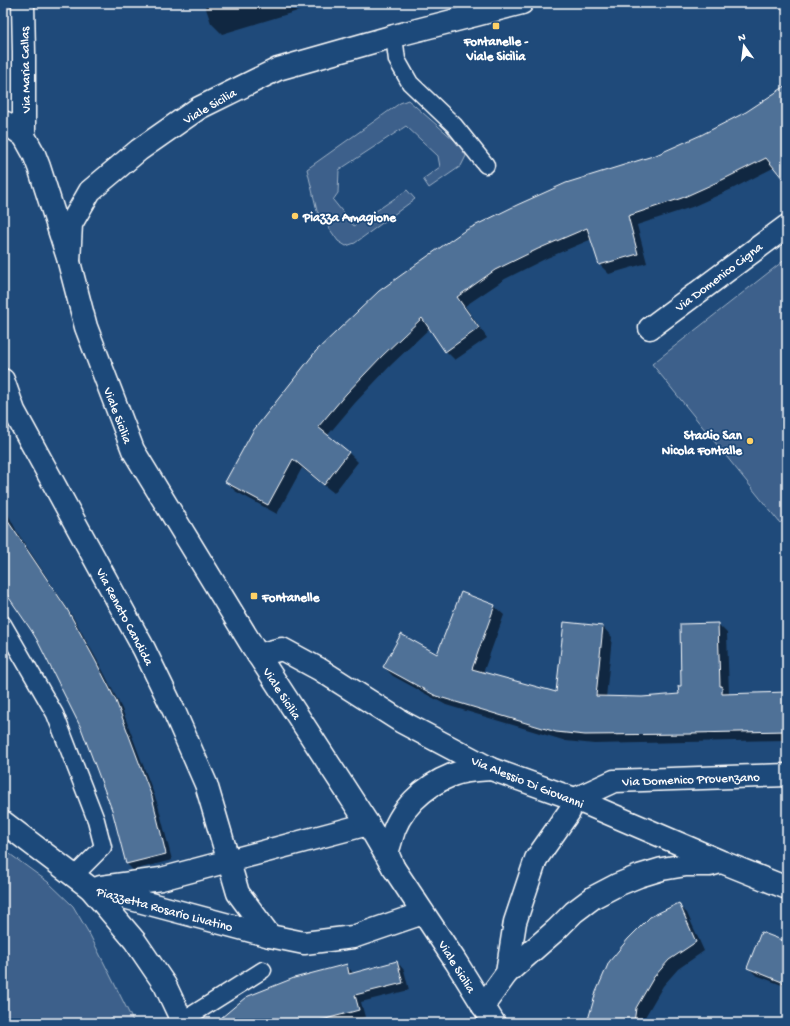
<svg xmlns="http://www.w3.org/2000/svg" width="790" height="1026" viewBox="0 0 790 1026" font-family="'Gochi Hand',sans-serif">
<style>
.green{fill:#3c618b;stroke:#9eb0c5}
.shadow{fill:#0007}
.building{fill:#507197;stroke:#fff}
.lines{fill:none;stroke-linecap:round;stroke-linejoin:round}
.lane-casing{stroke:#fff;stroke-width:19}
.street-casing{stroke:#fff;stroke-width:25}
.secondary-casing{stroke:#fff;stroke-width:25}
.lane{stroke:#1f4a7a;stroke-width:16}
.street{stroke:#1f4a7a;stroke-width:22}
.secondary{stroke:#1f4a7a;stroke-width:22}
.poi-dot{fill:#ffd166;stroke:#1f4a7a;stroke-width:1.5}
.labels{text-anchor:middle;stroke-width:3.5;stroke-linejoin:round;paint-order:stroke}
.poi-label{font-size:13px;font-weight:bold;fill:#fff;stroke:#1f4a7a;text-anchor:start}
.street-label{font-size:13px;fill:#fff;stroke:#1f4a7a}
</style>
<rect width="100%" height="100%" fill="#1f4a7a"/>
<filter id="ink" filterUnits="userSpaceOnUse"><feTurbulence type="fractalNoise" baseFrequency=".025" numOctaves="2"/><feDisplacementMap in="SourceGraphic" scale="8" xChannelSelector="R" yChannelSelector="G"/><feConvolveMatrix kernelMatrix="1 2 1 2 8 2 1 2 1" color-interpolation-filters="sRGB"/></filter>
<g filter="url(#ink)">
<g class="green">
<path d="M 408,100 L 460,145 L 466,156 L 461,166 L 429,188 L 423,179 L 440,167 L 438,156 L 406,126 L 339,170 L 338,193 L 333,200 L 354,226 L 407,190 L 415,199 L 355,243 L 346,246 L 338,241 L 317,211 L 307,169 L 400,103 Z"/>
<path d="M 787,258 L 787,517 L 780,523 L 652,364 Z"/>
<path d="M 3,849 L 48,882 L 73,906 L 90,935 L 134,1023 L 3,1023 Z"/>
</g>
<g class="shadow">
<path d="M 204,3 L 321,3 L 321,4 L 222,34 L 211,23 Z"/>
<path d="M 787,86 L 787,183 L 775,167 L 732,189 L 692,207 L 637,225 L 647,263 L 609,274 L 600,265 L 592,239 L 547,258 L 505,279 L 465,306 L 487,338 L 455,360 L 446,351 L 430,328 L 391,365 L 355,403 L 327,436 L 349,453 L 358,462 L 334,493 L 302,468 L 277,514 L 235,491 L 226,481 L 253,431 L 656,156 L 747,113 Z"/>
<path d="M 3,504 L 17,532 L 73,617 L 101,667 L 122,709 L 158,805 L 172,860 L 133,870 L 127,864 L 108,777 L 34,632 L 3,587 Z"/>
<path d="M 494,606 L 504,615 L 483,673 L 557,693 L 603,627 L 612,637 L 606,698 L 642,698 L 680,695 L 682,687 L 718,624 L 727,633 L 729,694 L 787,693 L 787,740 L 594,744 L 566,741 L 446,705 L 393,676 L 384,667 L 437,655 Z"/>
<path d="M 678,905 L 687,913 L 704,951 L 678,969 L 663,986 L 645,1017 L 644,1023 L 589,1023 Z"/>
<path d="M 787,944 L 787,987 L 756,975 L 748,968 Z"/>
<path d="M 397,962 L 404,970 L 409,990 L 361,1002 L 365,1017 L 343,1023 L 216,1023 L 346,965 L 354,974 Z"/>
</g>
<g class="building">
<path d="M 787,85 L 787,184 L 766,158 L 722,180 L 682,198 L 628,216 L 638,254 L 599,265 L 587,228 L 538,249 L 495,270 L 457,297 L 479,328 L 445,352 L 422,318 L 382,356 L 346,394 L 318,427 L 349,452 L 324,485 L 293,459 L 268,505 L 225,482 L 253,431 L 316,351 L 379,291 L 428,256 L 464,231 L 517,205 L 566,183 L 656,155 L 701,135 L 746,112 Z"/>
<path d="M 3,514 L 67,609 L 95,660 L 116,701 L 152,797 L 166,854 L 126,864 L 112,810 L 81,728 L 37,640 L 31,630 L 3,589 Z"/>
<path d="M 461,592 L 495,605 L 472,669 L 556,692 L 564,622 L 603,626 L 596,696 L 642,697 L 679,694 L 678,686 L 681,686 L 680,624 L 718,623 L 720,686 L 722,686 L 722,694 L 787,692 L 787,731 L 692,733 L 692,734 L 585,735 L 556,732 L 436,696 L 383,667 L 401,634 L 437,654 Z"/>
<path d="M 679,903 L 696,942 L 669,960 L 654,977 L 636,1008 L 634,1023 L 587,1023 L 596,992 L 609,962 L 628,939 L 650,917 Z"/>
<path d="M 761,932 L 787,942 L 787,984 L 747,968 Z"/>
<path d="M 397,961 L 403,983 L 355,995 L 359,1010 L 311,1023 L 215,1023 L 246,997 L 294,978 L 347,964 L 349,974 Z"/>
</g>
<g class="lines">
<g class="lane-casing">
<g id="lane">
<path d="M 394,36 L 397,60 L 410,83 L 454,125 L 486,165"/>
<path d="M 3,624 L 55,714 L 96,820 L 103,847 L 74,876"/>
<path d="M 182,1021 L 263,970"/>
</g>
</g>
<g class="street-casing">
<g id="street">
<path d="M 23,3 L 24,53 L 24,136"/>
<path d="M 3,122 L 6,123 L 24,136 L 34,154 L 39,167 L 69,261"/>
<path d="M 650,328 L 787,226"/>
<path d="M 3,380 L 14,411 L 144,649 L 174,711 L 206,784 L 238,893 L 270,936"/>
<path d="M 258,655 L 282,649 L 319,669 L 402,722 L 491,769 L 575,799 L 722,862 L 787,888"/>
<path d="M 575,799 L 614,781 L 787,775"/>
<path d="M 3,822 L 90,888 L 135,941 L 165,985 L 182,1021 L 178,1023"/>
<path d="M 393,867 C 392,863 388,857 388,852 C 388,849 390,844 391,840 C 398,810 424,786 452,775 C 464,770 478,770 491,769"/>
<path d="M 101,887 L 161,879 L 368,824"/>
<path d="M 90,888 L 270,936 L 304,943 L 353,937 L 423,913"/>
<path d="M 507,973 L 556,930 L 574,912 L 594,897 L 617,885 L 639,876 L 662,869 L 686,865 L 710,865 L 720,862"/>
<path d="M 483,1006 L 507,973 L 515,922 L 536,859 L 569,812"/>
</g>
</g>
<g class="secondary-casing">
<path id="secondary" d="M 494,1023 L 456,962 L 393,867 L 368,824 L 253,647 L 133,450 L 86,327 L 69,262 L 71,224 L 90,191 L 139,150 L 199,108 L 278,69 L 394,36 L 522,3"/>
</g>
<use href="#lane" class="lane"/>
<use href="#street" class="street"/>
<use href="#secondary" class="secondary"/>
</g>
</g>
<g class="poi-dot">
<rect x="492" y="22" width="8" height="8" rx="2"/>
<circle cx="295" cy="216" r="4"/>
<circle cx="750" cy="441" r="4"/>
<rect x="250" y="592" width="8" height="8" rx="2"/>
</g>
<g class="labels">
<g class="poi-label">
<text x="496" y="45" text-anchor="middle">Fontanelle -<tspan x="496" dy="15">Viale Sicilia</tspan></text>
<text x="303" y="221">Piazza Amagione</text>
<text x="742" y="439" text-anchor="end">Stadio San<tspan x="742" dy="15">Nicola Fontalle</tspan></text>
<text x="262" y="601">Fontanelle</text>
</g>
<g class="street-label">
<text transform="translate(24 70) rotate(-91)" y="5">Via Maria Callas</text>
<text transform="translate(209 105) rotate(-30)" y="5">Viale Sicilia</text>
<text transform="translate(718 276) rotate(-37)" y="5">Via Domenico Cigna</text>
<text transform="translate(119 415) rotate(69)" y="5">Viale Sicilia</text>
<text transform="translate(126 616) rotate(62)" y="5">Via Renato Candida</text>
<text transform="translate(283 693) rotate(57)" y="5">Viale Sicilia</text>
<text transform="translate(691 778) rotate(-2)" y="5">Via Domenico Provenzano</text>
<text transform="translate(528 781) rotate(22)" y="5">Via Alessio Di Giovanni</text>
<text transform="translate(165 908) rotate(15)" y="5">Piazzetta Rosario Livatino</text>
<text transform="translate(458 966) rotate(58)" y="5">Viale Sicilia</text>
</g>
</g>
<rect width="790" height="1026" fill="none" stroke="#1f4a7a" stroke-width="16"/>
<rect x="8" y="8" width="774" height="1010" fill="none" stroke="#fff" stroke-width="1.5" filter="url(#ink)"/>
<g transform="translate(744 46) rotate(346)" stroke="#1f4a7a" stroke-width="3" paint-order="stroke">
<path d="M0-3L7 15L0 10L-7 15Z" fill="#ffffff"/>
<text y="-6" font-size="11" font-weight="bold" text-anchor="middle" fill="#ffffff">N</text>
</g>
</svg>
